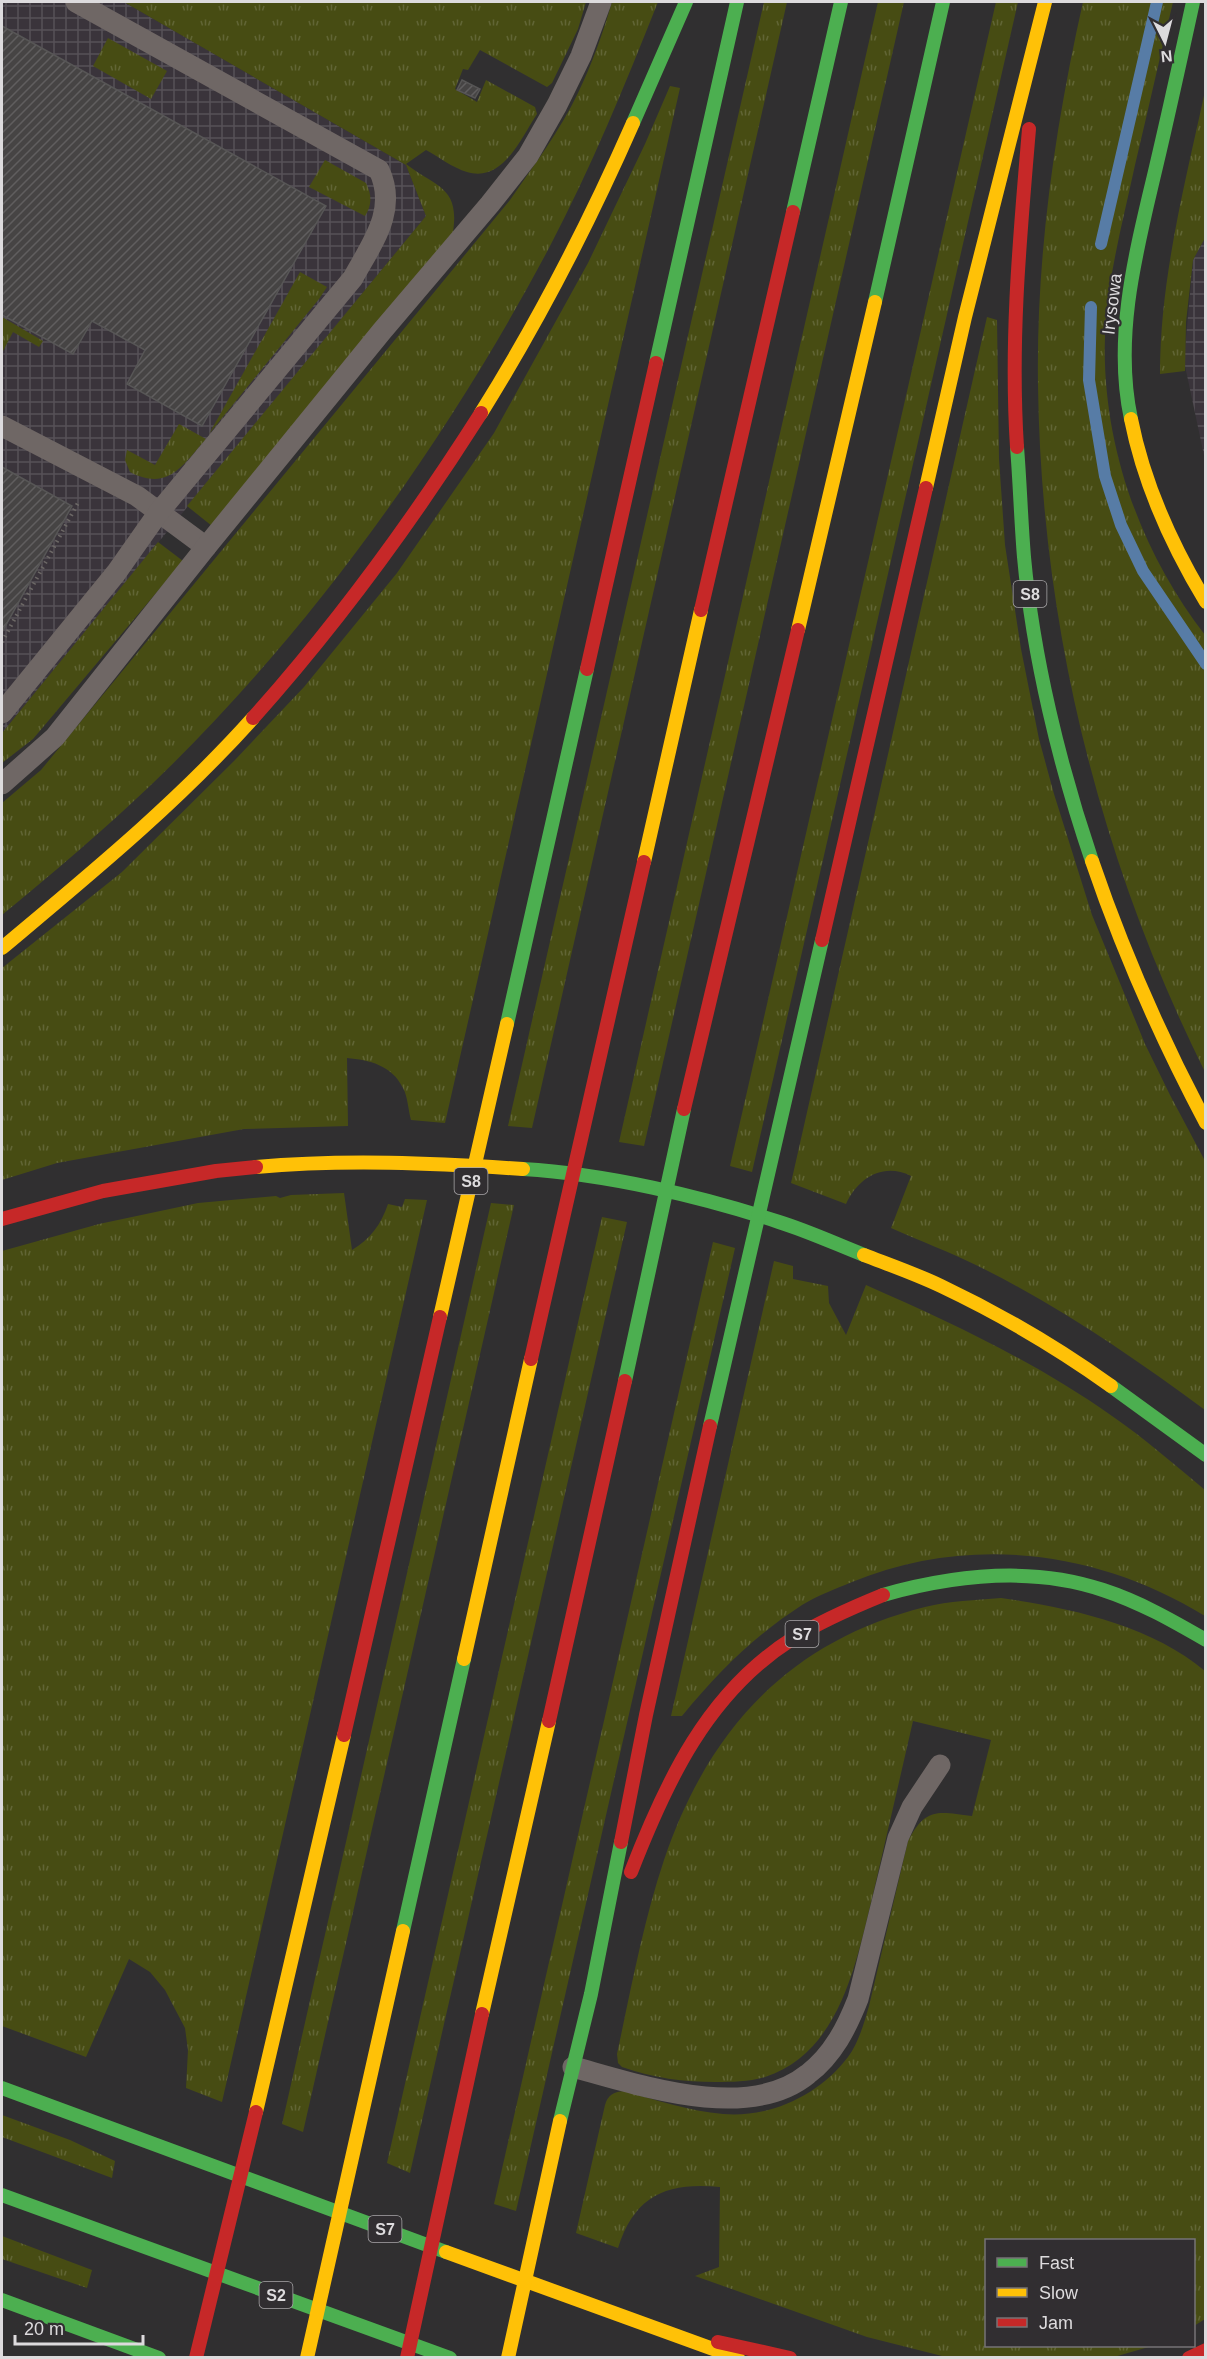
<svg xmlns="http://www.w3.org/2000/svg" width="1207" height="2359" viewBox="0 0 1207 2359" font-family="Helvetica,sans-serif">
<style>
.industrial{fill:url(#industrial-grid)}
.grass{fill:url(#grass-tufts)}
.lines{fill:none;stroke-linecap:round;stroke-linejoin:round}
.stream{stroke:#577ca6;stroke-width:12}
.building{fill:url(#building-hatch);stroke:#575656;stroke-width:1.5}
.path{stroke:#6c6866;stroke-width:4;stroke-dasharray:1.5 4.5;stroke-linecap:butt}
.lane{stroke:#6f6765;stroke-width:21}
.fast{stroke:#4caf50;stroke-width:14}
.slow{stroke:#ffc107;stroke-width:14}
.jam{stroke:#c62828;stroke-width:14}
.labels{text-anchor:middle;stroke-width:4.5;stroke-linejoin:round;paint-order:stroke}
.shield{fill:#312e31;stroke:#a9a7a9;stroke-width:1.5}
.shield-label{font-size:16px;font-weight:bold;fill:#dddbdd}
.street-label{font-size:18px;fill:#dddbdd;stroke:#312e31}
</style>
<defs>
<pattern id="industrial-grid" width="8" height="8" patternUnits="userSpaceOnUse" patternTransform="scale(1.5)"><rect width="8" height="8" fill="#3a343b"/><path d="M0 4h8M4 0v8" fill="none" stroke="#565157"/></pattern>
<pattern id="grass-tufts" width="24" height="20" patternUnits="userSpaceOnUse" patternTransform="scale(1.5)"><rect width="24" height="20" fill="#474c13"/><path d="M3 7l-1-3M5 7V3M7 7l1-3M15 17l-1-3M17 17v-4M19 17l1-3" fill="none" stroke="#616535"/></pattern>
<pattern id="building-hatch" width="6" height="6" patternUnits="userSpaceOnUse" patternTransform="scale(1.5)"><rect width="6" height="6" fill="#464444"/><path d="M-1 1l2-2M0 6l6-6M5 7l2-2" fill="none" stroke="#605e5f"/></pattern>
</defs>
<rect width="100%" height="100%" fill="#302f30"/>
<g class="industrial">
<path d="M 2,2 L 124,2 L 406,165 L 426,216 L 2,733 Z"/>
<path d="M 1205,238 L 1205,460 L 1184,361 L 1193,260 Z"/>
</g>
<g class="grass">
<path d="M 124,2 L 586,2 L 578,29 L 552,83 L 547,87 L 480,50 L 468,70 L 463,69 L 455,89 L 477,102 L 486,80 L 535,107 L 537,114 C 521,138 503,183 467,172 C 453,168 439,157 426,150 L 406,164 C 435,187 460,186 453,232 L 212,526 L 187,506 L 426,216 L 406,165 Z"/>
<path d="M 612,2 L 658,2 C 625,85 591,168 549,248 C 448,439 309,634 152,784 C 104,830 53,873 2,915 L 2,803 L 41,770 L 510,200 C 534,165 560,131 578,93 C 592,64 603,33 612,2 Z"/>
<path d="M 764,2 L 787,2 L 532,1128 L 508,1126 Z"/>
<path d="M 878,2 L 904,2 L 644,1146 L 619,1142 Z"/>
<path d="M 996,2 L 1018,2 L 752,1172 L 730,1166 Z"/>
<path d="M 1083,2 L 1173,2 C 1160,56 1148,111 1135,165 C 1124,216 1111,265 1106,317 C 1097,430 1136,546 1205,635 L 1205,1072 C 1099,859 1041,623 1038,385 C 1036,256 1055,127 1083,2 Z"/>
<path d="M 108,38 L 167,71 L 151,99 L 93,66 Z"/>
<path d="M 670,86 L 680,88 L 445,1123 L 411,1120 C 408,1110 408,1097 403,1088 C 392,1065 369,1060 347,1058 L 348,1126 L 244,1129 L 57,1163 L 2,1180 L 2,968 L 122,872 L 234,761 L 304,687 L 397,573 L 494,433 L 588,263 L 645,144 Z"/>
<path d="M 1205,91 L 1205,238 L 1193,260 L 1186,322 L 1185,371 L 1160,374 C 1160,278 1185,184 1205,91 Z"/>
<path d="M 325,160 L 366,183 C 372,195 372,205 365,216 L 309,187 Z"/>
<path d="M 300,272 L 327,287 L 319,299 L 209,434 Z"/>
<path d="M 2,317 L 43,341 L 39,347 L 13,332 L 2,353 Z"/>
<path d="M 987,317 L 997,320 L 999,459 L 1005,545 L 1021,649 L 1039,739 L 1054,794 L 1092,915 L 1145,1044 L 1170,1095 L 1205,1161 L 1205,1410 C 1133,1357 1059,1306 978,1266 C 950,1252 920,1241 891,1228 L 911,1176 C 883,1162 858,1178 846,1204 L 791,1183 Z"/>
<path d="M 179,424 L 206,439 C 183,465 168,492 130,472 L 125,460 L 127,450 L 155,465 Z"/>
<path d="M 158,542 L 183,561 L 33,739 L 2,763 L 2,733 Z"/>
<path d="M 344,1193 L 352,1250 C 370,1239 381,1225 388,1204 L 402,1207 L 405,1199 L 427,1200 L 222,2102 L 186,2088 L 188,2050 L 185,2028 L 165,1990 L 150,1972 L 129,1959 L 86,2057 L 2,2026 L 2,1251 L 99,1224 L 198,1203 L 276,1196 L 280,1198 L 291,1195 Z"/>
<path d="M 491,1203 L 514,1205 L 303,2132 L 282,2124 Z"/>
<path d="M 602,1217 L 627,1222 L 410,2173 L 387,2163 Z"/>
<path d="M 713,1242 L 735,1248 L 516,2211 L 494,2204 Z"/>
<path d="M 774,1261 L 793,1266 L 793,1279 L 828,1286 L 829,1303 L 846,1335 L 866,1285 C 952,1323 1034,1361 1112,1416 C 1144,1438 1175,1465 1205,1490 L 1205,1616 C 1098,1550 969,1534 852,1582 C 835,1589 817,1596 802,1605 C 753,1637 719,1671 682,1716 L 671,1716 Z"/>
<path d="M 1001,1598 C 1071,1608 1150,1625 1205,1671 L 1205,2319 L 1194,2326 L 1194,2240 L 986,2240 L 986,2346 L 1152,2346 L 1114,2357 L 950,2358 L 867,2337 L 695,2276 L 719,2267 L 720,2187 C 667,2182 635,2195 618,2248 L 576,2233 L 605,2105 C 608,2095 613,2092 624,2091 C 656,2100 689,2111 723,2114 C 771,2118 819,2095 848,2057 C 859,2042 864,2023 869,2006 L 908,1841 C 926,1806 939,1812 972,1816 L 991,1740 L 913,1721 C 900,1778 887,1834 874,1890 C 857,1958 842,2052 765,2077 C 749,2082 732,2082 716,2082 C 684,2082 653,2078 622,2067 L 618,2063 L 617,2054 C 631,1989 643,1923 664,1860 C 708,1730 789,1641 925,1607 C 949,1601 976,1600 1001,1598 Z"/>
<path d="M 2,2115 L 70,2140 L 115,2161 L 112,2178 L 2,2137 Z"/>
<path d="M 2,2236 L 92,2270 L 87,2288 L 2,2259 Z"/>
</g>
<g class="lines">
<g class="stream">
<path d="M 1101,244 L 1157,2"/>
<path d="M 1091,307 L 1089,380 L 1105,476 L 1121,525 L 1143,571 L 1206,664"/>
</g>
</g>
<g class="building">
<path d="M 2,26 L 326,206 L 202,426 L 127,384 L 145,350 L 92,321 L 73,354 L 2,315 Z"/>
<path d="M 462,80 L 480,89 L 475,98 L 457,90 Z"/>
<path d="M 2,467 L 72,506 L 2,632 Z"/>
</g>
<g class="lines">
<path class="path" d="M 2,642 L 79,501"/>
<g class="lane">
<path d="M 2,426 L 137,496 L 206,547"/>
<path d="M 2,713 L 116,573 L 159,512 L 353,278 C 372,243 398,210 379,170 L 76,2"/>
<path d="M 2,784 L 55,737 L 206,547 L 382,331 L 490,204 L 528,156 L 557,105 L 581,56 L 601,2"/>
<path d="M 573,2067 C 639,2085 748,2123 808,2074 C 833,2055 847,2027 858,1999 L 898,1838 L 912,1807 L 940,1765"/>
</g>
<g class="fast">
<path d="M 633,123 L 686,2"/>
<path d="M 793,212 L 841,2"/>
<path d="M 875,302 L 943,2"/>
<path d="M 656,363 L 737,2"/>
<path d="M 1131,419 C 1113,335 1137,248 1156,167 C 1169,112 1181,57 1193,2"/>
<path d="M 1017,447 C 1020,484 1021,521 1024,557 C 1033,657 1060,767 1092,861"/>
<path d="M 507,1024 L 587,669"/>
<path d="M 523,1169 C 606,1174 700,1196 779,1222 C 808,1231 836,1244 864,1255"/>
<path d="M 625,1381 L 684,1109"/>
<path d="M 1111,1386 L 1206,1455"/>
<path d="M 710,1426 L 822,940"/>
<path d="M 883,1595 C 954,1575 1032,1566 1103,1590 C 1140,1602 1173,1621 1206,1640"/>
<path d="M 403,1931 L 464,1659"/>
<path d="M 2,2088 L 446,2252"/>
<path d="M 560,2121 L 591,1994 L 621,1842"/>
<path d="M 2,2195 L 450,2358"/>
<path d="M 2,2300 L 159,2358"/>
</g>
<g class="slow">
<path d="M 481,413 C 539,320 589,223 633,123"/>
<path d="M 1131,419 C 1144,485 1171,544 1206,602"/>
<path d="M 926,488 L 965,317 L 1045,2"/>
<path d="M 798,630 L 875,302"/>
<path d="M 1092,861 C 1123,952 1161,1038 1206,1123"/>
<path d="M 644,862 L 701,610"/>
<path d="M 2,948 C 89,875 177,803 253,718"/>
<path d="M 256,1167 C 345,1159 434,1163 523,1169"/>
<path d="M 864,1255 C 890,1265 916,1274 941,1286 C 1000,1314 1058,1348 1111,1386"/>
<path d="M 440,1317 L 507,1024"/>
<path d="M 464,1659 L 531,1359"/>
<path d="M 482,2014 L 549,1721"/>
<path d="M 256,2112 L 344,1735"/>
<path d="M 446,2252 L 738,2358"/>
<path d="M 307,2358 L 403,1931"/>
<path d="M 508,2358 L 560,2121"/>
</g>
<g class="jam">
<path d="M 1017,447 C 1010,340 1020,236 1029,129"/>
<path d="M 701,610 L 793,212"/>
<path d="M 587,669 L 656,363"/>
<path d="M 253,718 C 338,623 413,520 481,413"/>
<path d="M 822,940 L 926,488"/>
<path d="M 684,1109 L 798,630"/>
<path d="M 2,1219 L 103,1191 L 216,1171 L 256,1167"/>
<path d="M 531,1359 L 644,862"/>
<path d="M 549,1721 L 625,1381"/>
<path d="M 344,1735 L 440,1317"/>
<path d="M 621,1842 L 646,1715 L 710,1426"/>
<path d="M 631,1872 C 666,1782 707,1693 792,1639 C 821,1621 851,1608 883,1595"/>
<path d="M 718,2342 L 790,2358"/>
<path d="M 196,2358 L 256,2112"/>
<path d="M 407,2358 L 482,2014"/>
<path d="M 1189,2358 L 1206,2350"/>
</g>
</g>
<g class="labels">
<g class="shield">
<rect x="1013.5" y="581" width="33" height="26" rx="4.5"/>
<rect x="454.5" y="1168" width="33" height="26" rx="4.5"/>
<rect x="785.5" y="1621" width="33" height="26" rx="4.5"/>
<rect x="368.5" y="2216" width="33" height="26" rx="4.5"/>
<rect x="259.5" y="2282" width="33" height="26" rx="4.5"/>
</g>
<g class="shield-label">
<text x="1030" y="600">S8</text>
<text x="471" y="1187">S8</text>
<text x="802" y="1640">S7</text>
<text x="385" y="2235">S7</text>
<text x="276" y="2301">S2</text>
</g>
<g class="street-label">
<text transform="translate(1112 304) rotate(-83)" y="6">Irysowa</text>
</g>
</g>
<rect width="1207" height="2359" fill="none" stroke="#dddbdd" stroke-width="6"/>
<rect x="985" y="2239" width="210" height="108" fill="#312e31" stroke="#767376" stroke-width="1.5"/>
<rect x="997" y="2258" width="30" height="9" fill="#4caf50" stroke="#767376" stroke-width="1.5"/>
<text x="1039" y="2269" font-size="18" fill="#dddbdd">Fast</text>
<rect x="997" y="2288" width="30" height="9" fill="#ffc107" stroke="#767376" stroke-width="1.5"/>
<text x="1039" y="2299" font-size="18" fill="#dddbdd">Slow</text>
<rect x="997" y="2318" width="30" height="9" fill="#c62828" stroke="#767376" stroke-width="1.5"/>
<text x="1039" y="2329" font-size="18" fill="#dddbdd">Jam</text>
<g transform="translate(1165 42) rotate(174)" stroke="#312e31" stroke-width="4.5" paint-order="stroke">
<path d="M0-4.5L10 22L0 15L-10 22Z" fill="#dddbdd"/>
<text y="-9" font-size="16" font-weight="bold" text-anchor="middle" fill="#dddbdd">N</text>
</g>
<path d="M15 2335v9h128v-9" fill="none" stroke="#dddbdd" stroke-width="3"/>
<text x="24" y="2335" font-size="18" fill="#dddbdd" stroke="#312e31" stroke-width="4.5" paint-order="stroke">20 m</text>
</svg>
